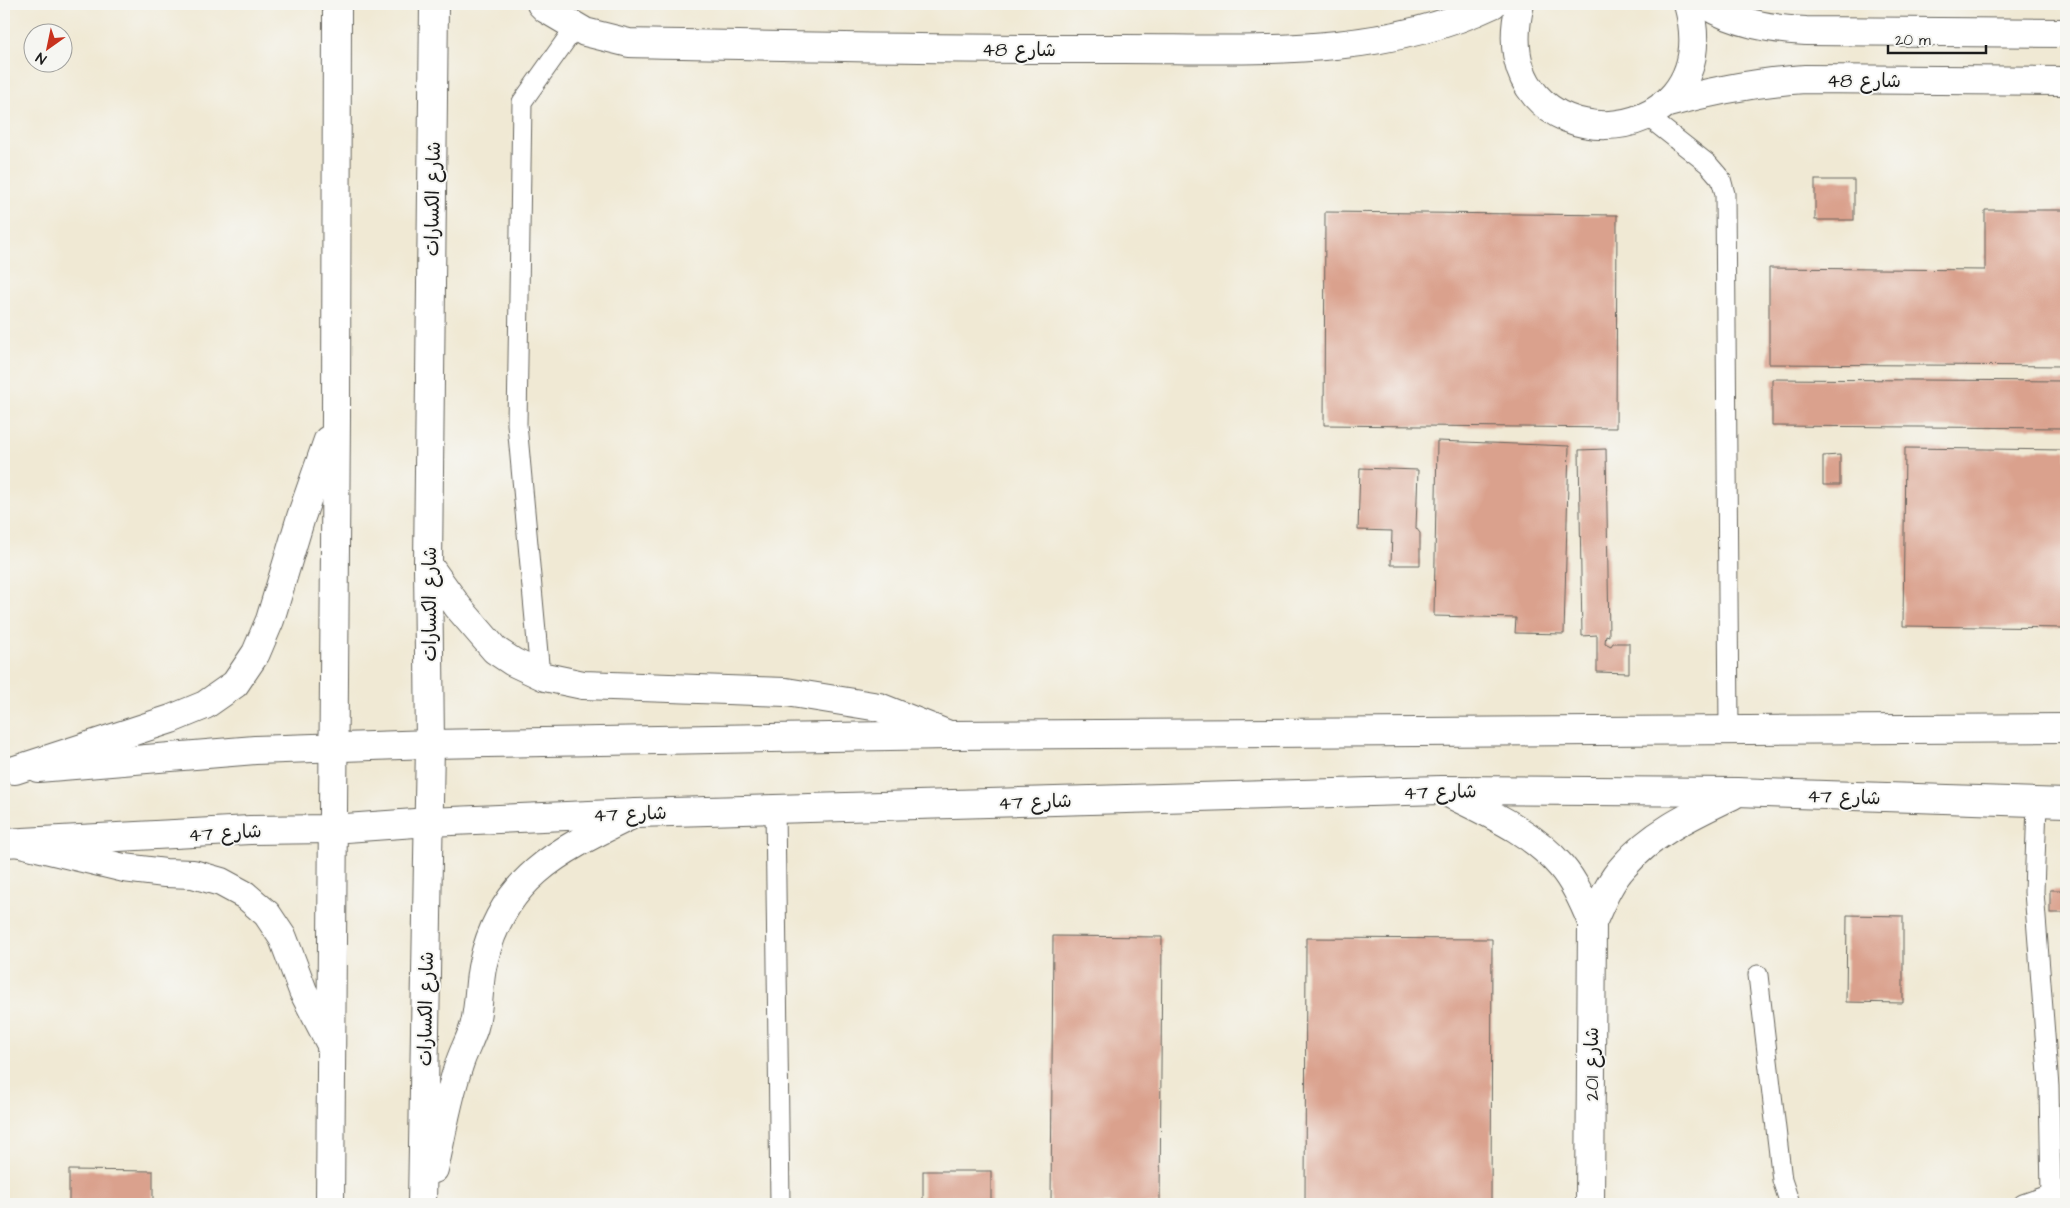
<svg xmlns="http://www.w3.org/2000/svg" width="2070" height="1208" viewBox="0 0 2070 1208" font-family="'Architects Daughter','Playpen Sans Arabic',sans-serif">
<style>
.building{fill:#daa18d}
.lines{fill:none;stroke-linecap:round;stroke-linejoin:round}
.service-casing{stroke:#66645c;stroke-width:21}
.minor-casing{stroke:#66645c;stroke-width:30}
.tertiary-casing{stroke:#66645c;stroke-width:30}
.service{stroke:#fff;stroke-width:19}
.minor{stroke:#fff;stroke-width:28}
.tertiary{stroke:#fff;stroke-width:28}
.labels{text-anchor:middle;stroke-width:4;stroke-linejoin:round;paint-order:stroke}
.street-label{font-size:19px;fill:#1c1c1c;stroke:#f6f6f2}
</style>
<rect width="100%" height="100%" fill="#f6f6f2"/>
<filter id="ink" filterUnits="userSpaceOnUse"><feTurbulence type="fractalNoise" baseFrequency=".02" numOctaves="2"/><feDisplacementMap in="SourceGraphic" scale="10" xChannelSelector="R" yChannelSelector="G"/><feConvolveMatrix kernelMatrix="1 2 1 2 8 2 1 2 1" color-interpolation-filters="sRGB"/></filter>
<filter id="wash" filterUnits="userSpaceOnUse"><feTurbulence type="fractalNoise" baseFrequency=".0096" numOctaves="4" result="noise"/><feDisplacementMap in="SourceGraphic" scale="20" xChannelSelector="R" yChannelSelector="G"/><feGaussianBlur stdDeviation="1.12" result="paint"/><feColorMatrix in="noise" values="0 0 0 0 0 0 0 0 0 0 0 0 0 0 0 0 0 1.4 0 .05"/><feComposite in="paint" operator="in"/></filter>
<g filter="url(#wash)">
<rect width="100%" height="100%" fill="#f0e9d4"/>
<g id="blocks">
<g class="building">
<rect x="1815" y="180" width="39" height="40"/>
<path d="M 1985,210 L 2066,210 L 2066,366 L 1769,364 L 1769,268 L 1985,270 Z"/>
<path d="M 1325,212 L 1617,215 L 1616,428 L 1324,425 Z"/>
<path d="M 1772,379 L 2066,381 L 2066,428 L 1772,426 Z"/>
<path d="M 1437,441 L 1569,446 L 1564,634 L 1515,633 L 1516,618 L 1434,616 Z"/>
<path d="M 1905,448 L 2066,450 L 2066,628 L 1903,626 Z"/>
<path d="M 1606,449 L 1609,636 L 1606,635 L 1605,643 L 1611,646 L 1613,643 L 1629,643 L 1629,673 L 1597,672 L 1597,635 L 1582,636 L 1579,450 Z"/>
<path d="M 1840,455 L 1840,485 L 1823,485 L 1823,456 Z"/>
<path d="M 1360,468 L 1418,470 L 1416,528 L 1420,533 L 1420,565 L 1391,565 L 1392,531 L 1358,530 Z"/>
<rect x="2050" y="890" width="16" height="23"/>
<path d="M 1847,915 L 1903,916 L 1903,1003 L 1846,1002 Z"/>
<path d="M 1053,936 L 1162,937 L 1160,1204 L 1051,1204 Z"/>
<path d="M 1306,938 L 1492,939 L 1491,1204 L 1305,1204 Z"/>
<path d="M 69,1170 L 153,1171 L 153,1204 L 69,1204 Z"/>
<rect x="923" y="1171" width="68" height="33"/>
</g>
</g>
</g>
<g filter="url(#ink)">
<use href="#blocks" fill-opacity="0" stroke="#66645c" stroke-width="1"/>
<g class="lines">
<g class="service-casing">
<g id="service">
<path d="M 1647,116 L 1708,164 L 1721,179 L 1725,194 L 1729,730"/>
<path d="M 540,675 L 517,424 L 522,102 L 576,26"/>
<path d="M 2037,803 L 2034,892 L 2049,1087 L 2051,1193"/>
<path d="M 775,808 L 780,1204"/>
<path d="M 1758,975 L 1782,1180 L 1790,1204"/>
<path d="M 2023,1204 L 2066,1189"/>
</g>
</g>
<g class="minor-casing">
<g id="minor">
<path d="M 541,4 L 546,9 L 585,32 L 629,43 C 789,46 950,50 1110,49 C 1240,48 1373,61 1493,4"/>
<path d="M 1520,4 C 1480,168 1732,163 1688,4"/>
<path d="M 1704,4 C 1736,23 1769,29 1806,31 L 2066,33"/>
<path d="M 1664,104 C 1711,91 1757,82 1805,79 L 2066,81"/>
<path d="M 38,768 L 255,750 L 430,744 L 949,735 L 2066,728"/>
<path d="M 1448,793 C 1488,813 1531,831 1561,866 C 1575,882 1584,903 1592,923"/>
<path d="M 4,843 L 250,830 L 332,829 L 429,822 L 636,813 L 1441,790 L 1737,792 L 2066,803"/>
<path d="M 1590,1204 L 1592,923 C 1601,903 1609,882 1624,866 C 1653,832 1694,814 1733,795"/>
</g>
</g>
<g class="tertiary-casing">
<g id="tertiary">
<path d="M 428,565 L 458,607 L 495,650 L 513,662 L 545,677 L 583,685 L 786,692 L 879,707 L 949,735"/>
<path d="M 15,770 L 171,719 L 205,705 L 235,684 L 256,653 L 270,620 L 301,517 L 328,440"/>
<path d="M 20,843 L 124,868 L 165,873 L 193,874 L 221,882 L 245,895 L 267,914 L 283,938 L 303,991 L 329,1041"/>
<path d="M 434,1169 C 442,1135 447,1099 459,1065 C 463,1052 470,1040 474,1027 C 480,1006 478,983 483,963 C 503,875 563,849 636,813"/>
<path d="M 330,1204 L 336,417 L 337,4"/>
<path d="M 422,1204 L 430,744 L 428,565 L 434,4"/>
</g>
</g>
<use href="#service" class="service"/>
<use href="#minor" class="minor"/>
<use href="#tertiary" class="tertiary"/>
</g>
</g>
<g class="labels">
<g class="street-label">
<text x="1019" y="56">شارع 48</text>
<text x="1864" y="87">شارع 48</text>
<text transform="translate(432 199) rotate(-89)" y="7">شارع الكسارات</text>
<text transform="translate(429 604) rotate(-90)" y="7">شارع الكسارات</text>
<text transform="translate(1440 791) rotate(-1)" y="7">شارع 47</text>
<text transform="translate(1844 796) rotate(2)" y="7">شارع 47</text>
<text transform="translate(1035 801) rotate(-2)" y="7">شارع 47</text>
<text transform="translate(630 813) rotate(-2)" y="7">شارع 47</text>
<text transform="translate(225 832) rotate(-3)" y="7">شارع 47</text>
<text transform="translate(425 1009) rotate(-89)" y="7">شارع الكسارات</text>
<text transform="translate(1591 1064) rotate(-90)" y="7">شارع 201</text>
</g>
</g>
<rect width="2070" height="1208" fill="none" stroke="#f6f6f2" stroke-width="20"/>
<g transform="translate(48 48) rotate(213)"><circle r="24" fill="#f6f6f2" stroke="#9f9f9c"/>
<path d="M0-4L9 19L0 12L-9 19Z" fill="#c8321e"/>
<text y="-8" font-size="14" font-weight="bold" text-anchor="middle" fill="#1c1c1c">N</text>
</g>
<path d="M1888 45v8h98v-8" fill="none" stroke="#1c1c1c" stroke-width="2.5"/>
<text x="1895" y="45" font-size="15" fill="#1c1c1c" stroke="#f6f6f2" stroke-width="4" paint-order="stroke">20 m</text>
</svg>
